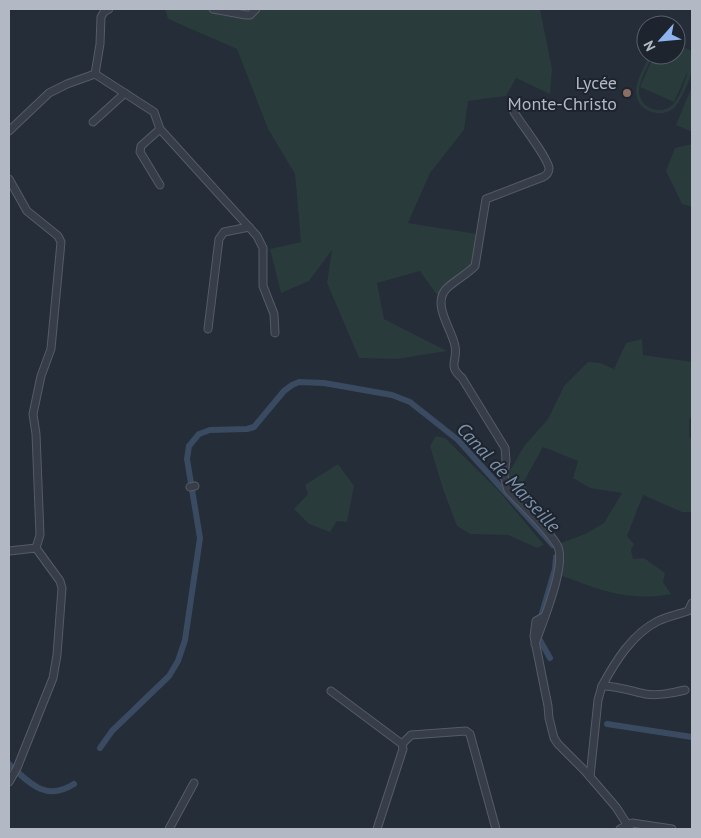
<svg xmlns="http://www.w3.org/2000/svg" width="701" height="838" viewBox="0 0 701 838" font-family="'PT Sans',sans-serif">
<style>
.green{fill:#293b3b}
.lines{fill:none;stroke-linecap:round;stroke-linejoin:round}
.canal{stroke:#3a4a60;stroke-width:6}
.street-casing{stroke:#555c66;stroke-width:9}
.street{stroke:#373e49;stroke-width:7}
.education-dot{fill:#8d6e63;stroke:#1d242d;stroke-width:2}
.labels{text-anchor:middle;stroke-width:4;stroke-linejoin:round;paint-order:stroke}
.poi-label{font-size:18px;fill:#b2b9c5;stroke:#1d242d;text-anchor:end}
.water-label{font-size:19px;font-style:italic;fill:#7c90aa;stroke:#1d242d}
</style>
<rect width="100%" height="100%" fill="#242d38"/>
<g class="green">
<path d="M 165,9 L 540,9 L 552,69 L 550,94 L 516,78 L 506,96 L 468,101 L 464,130 L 430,173 L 408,223 L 477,234 L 472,265 L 437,295 L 420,271 L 377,283 L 384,319 L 447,351 L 397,359 L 359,358 L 327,283 L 332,250 L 309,281 L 281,293 L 270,249 L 301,242 L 295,174 L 268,129 L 237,49 L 168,19 Z"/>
<path d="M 676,44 L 692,51 C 692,57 693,64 692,70 C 691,78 680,103 674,108 C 660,120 636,110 636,92 C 636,79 645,66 650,55 L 653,55 C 648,66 639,80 639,92 C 640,109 663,117 674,103 C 681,95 685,81 688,71 L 674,102 L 640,87 L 654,55 L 676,55 Z"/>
<path d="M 692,86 L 692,132 L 676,125 Z"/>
<path d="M 692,144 L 692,207 L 682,204 L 666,171 L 675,148 Z"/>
<path d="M 642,339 L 643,355 L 692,362 L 692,416 L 689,420 L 689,437 L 692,440 L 692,512 L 682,512 L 643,495 L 627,536 L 634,544 L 631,550 L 633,559 L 644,558 L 665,573 L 663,582 L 671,594 C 628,602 600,590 560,575 L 564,558 L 561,543 L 585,534 L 604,523 L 622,493 L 590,488 L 573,478 L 578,461 L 543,447 L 523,483 L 539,505 L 535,514 L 512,490 L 508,483 L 507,476 L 524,446 L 548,419 L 564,386 L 588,362 L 600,363 L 614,369 L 626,343 Z"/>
<path d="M 436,436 L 445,438 L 498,490 L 544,545 L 537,548 L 508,535 L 470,534 L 457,526 L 443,489 L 430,446 Z"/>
<path d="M 338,464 L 354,486 L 347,522 L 337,521 L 330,532 L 309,524 L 294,509 L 308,494 L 305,485 Z"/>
</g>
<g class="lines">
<g class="canal">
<path d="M 540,620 L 555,569 L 556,557"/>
<path d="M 537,635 L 550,658"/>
<path d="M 607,724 L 692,737"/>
<path d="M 100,748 L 112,731 L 169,676 L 178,661 L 185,640 L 200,538 L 187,459 L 189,446 L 199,434 L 210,430 L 247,429 L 254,427 L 284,391 L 292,385 L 299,382 L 324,383 L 392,395 L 410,402 L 458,440 L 553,545"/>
<path d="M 9,764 C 29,783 46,802 74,784"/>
</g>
<g class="street-casing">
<g id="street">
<path d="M 213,9 L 246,15 L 250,15 L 256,9"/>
<path d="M 95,74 L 154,112 L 160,129 L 257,236 L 263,248 L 263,286 L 274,314 L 275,333"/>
<path d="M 514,112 C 521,124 547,156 549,168 C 549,173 547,175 543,177 L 486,199 L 475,266 C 467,274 456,280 447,288 C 431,304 452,329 455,346 C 458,362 447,365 462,378 L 505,448 L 506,460 L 504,476 L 508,490 C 523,506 545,525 557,545 C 568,563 542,623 535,644"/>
<path d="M 93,122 L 125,93"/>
<path d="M 160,129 L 141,146 L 140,152 L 160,185"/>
<path d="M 9,131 L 49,93 L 67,84 L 95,74 L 100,44 L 101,17 L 104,12 L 109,9"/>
<path d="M 9,179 L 27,211 L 58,236 L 61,242 L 51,349 L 41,376 L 33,414 L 36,434 L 40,535 L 36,548"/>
<path d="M 208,329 L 219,239 L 224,232 L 249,227"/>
<path d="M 190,487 L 195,486"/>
<path d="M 9,551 L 36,548 L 60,581 L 62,588 L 57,655 L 53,678 L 17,768 L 9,782"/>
<path d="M 545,616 L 536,621 L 534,636 L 548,706 L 549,718 L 554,738 L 558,744 L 585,771 L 616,807 L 630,829"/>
<path d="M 685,690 C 672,693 659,696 645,694 C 631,691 617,686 602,686 C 615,662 632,634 658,621 C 667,617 679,614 688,611 L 692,603"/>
<path d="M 331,691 L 402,744 L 403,749 L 377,829"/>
<path d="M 402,744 L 411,735 L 466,731 L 470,734 L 496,829"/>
<path d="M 590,777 L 598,700 L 602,686"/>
<path d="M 169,829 L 194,783"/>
<path d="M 620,829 L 632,823 L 672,829"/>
</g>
</g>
<use href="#street" class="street"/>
</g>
<circle class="education-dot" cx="627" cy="93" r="5"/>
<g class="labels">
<g class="poi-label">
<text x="617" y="89">Lycée<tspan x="617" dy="21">Monte-Christo</tspan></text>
</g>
<g class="water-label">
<text transform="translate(509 477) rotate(47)" y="7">Canal de Marseille</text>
</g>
</g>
<rect width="701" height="838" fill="none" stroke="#b2b9c5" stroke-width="20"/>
<g transform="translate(661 40) rotate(243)"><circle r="24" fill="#1d242d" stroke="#59606a"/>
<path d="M0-4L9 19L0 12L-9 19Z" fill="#8eb3ee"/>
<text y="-8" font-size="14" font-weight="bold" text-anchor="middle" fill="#b2b9c5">N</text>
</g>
</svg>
